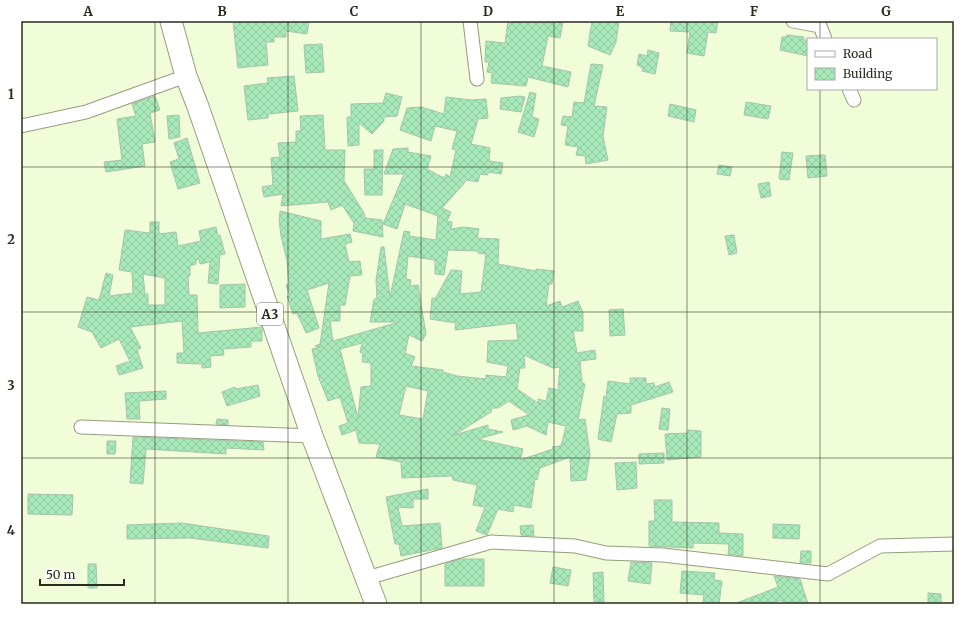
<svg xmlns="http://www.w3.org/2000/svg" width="975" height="625" viewBox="0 0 975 625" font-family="Merriweather,serif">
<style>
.building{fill:url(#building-cross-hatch);stroke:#a5c4ac;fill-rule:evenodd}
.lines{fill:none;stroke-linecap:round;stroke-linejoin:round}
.minor-casing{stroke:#949e7d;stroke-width:15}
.trunk-casing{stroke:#949e7d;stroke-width:23}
.minor{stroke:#fff;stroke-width:13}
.trunk{stroke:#fff;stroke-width:21}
.grid{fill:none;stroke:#292d1f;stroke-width:1;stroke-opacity:0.55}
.labels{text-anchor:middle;stroke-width:4;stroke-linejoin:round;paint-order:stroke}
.shield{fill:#fff;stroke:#696c62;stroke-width:1}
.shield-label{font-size:13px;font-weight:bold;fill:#292d1f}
.neatline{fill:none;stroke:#292d1f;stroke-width:1.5}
.grid-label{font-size:13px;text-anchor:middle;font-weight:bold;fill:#292d1f}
</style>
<defs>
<pattern id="building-cross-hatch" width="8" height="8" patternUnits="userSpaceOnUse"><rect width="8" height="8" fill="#a7e9b9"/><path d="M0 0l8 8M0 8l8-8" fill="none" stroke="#90c89f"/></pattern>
</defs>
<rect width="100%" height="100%" fill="#f1fcd9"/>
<g class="building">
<path d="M 233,21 L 309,21 L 307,34 L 286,31 L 286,37 L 274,37 L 274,42 L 266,42 L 268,65 L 238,68 Z"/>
<path d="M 508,21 L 520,23 L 520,21 L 530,21 L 547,24 L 547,21 L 563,21 L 560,38 L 548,36 L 542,66 L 571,72 L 568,87 L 528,77 L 526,86 L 491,83 L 492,73 L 487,72 L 489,62 L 485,62 L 486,41 L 505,43 Z"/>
<path d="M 592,21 L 619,21 L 616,42 L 610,55 L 588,46 Z"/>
<path d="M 671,21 L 718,21 L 716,33 L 708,32 L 704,56 L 687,53 L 690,32 L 670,31 Z"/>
<path d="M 787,35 L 804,37 L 803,40 L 808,40 L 808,56 L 780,50 L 782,37 L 786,37 Z"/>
<path d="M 322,44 L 324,72 L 306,73 L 304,45 Z"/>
<path d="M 648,50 L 659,53 L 655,74 L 642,71 L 643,68 L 637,65 L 639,54 L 647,56 Z"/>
<path d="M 591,64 L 603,65 L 594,106 L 607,107 L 603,136 L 608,160 L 586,164 L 585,156 L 576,155 L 578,147 L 565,145 L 568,126 L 561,125 L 563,116 L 572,117 L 574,102 L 584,103 Z"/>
<path d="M 294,76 L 298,111 L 268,114 L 268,118 L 248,120 L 244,86 L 268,83 L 267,78 Z"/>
<path d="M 530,92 L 536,94 L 532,117 L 539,119 L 534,137 L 518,132 Z"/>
<path d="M 386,93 L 402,97 L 397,116 L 384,117 L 384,121 L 372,134 L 359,123 L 359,145 L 348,146 L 347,117 L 351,117 L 351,104 L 383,103 Z"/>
<path d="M 155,96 L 160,110 L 150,113 L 155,142 L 142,144 L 145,166 L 106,172 L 104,162 L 122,160 L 117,119 L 136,116 L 132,104 Z"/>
<path d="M 520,96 L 525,97 L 521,112 L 500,109 L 501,98 Z"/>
<path d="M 446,97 L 472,100 L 486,99 L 488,118 L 478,119 L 471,144 L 490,148 L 489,161 L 503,163 L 501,174 L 488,172 L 488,175 L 480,174 L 478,182 L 467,180 L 442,208 L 451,212 L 447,221 L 452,222 L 451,229 L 464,227 L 479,229 L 477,238 L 499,239 L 498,264 L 536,271 L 536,269 L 554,271 L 552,284 L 549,284 L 546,306 L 560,301 L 562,307 L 578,301 L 583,313 L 583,331 L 573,331 L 577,353 L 595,350 L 596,359 L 580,361 L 582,383 L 585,384 L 578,420 L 585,419 L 590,454 L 586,480 L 571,481 L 570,457 L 540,468 L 537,480 L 535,479 L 531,508 L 514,505 L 513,512 L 498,509 L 487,535 L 476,531 L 485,507 L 473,505 L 477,485 L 453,480 L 452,476 L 402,478 L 401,462 L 376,457 L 380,444 L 359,443 L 356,430 L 342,435 L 339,426 L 348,423 L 340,397 L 328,401 L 318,376 L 312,349 L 321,347 L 315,346 L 320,344 L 329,283 L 307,290 L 319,328 L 306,333 L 297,313 L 293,314 L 287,296 L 290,296 L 286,285 L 289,284 L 287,261 L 281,236 L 279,220 L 280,211 L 321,221 L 321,239 L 350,234 L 352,242 L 345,244 L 349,262 L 360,261 L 362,275 L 350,276 L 345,305 L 340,305 L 340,321 L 330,321 L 333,341 L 399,322 L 370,322 L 374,299 L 377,299 L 376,280 L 381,247 L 384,247 L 390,297 L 404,231 L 410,232 L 409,236 L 436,240 L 438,216 L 405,204 L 397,229 L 383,224 L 404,174 L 384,174 L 393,149 L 408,148 L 408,152 L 431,156 L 427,169 L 444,178 L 446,174 L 450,177 L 456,150 L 452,149 L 457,131 L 435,126 L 431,141 L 400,130 L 407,108 L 421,107 L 444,114 ZM 448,250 L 478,251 L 478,253 L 486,254 L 481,292 L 460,294 L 462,271 L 451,270 L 435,299 L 432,298 L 430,319 L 456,323 L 455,330 L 516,323 L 518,340 L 488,341 L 487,362 L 508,366 L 506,377 L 486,375 L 486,379 L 457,376 L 443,372 L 443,370 L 411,366 L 415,357 L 405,353 L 409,335 L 422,341 L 426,334 L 418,285 L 410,286 L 411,280 L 406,279 L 408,256 L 435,260 L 435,274 L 444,275 ZM 362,343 L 360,352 L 363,353 L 362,362 L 371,363 L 371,386 L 361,387 L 358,418 L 340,349 ZM 524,355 L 553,368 L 560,367 L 558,390 L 549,388 L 546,401 L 538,399 L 538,403 L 517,389 L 520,368 L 525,368 ZM 406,386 L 428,391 L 423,419 L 399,415 ZM 509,401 L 529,415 L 511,420 L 513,430 L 527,426 L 546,435 L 548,422 L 566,426 L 561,446 L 552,447 L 553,449 L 520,460 L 523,449 L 478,439 L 503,432 L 488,429 L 488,425 L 454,435 L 491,412 L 492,408 L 498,408 Z"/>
<path d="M 746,102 L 771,106 L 768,119 L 744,115 Z"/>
<path d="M 670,104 L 696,110 L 694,122 L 668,116 Z"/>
<path d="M 179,115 L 180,137 L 169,139 L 167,116 Z"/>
<path d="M 323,115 L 325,150 L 345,150 L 344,181 L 364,213 L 365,218 L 382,220 L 383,237 L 353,231 L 354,223 L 342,205 L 331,210 L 328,202 L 281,206 L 283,194 L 264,197 L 262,187 L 273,185 L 271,158 L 280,157 L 278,143 L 296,142 L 296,131 L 301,131 L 300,116 Z"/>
<path d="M 187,138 L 200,183 L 178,189 L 170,162 L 179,159 L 174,143 Z"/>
<path d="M 374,150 L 383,150 L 382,195 L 365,195 L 364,169 L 374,169 Z"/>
<path d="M 782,152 L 793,153 L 789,180 L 779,179 Z"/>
<path d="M 825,155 L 827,176 L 808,178 L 806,156 Z"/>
<path d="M 719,165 L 732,167 L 730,176 L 717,174 Z"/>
<path d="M 769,182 L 771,196 L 761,198 L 758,184 Z"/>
<path d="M 150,222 L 159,222 L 159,234 L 176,232 L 178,246 L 201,241 L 199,231 L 216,227 L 218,236 L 220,235 L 225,254 L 220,255 L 218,284 L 208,283 L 210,262 L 200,264 L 199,259 L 196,260 L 196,264 L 190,266 L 190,276 L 188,276 L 189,295 L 197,295 L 198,333 L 262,327 L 262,341 L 251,341 L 251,347 L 223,349 L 224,355 L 210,356 L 211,367 L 202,368 L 202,364 L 177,363 L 177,353 L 184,353 L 182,321 L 130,327 L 141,348 L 137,350 L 143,368 L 119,375 L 116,366 L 130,361 L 119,339 L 101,348 L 92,332 L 78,327 L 87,297 L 99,300 L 106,273 L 113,275 L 109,296 L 133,293 L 132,272 L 119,270 L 125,230 L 150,233 ZM 143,274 L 165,278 L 165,305 L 148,305 L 148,294 L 145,294 Z"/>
<path d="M 734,235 L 737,253 L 729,255 L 725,236 Z"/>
<path d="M 245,284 L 245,307 L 220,308 L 220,285 Z"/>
<path d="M 623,309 L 625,335 L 610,336 L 609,310 Z"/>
<path d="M 630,378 L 646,378 L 646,384 L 654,383 L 655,387 L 669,382 L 673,392 L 631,405 L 631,413 L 617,414 L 611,442 L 598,439 L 604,396 L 606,397 L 608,381 L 630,384 Z"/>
<path d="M 258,385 L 260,396 L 227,406 L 222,392 L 235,387 L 236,389 Z"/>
<path d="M 166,391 L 166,399 L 139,401 L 140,419 L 127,419 L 125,393 Z"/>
<path d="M 662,408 L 670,409 L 668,430 L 659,429 Z"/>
<path d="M 217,419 L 228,420 L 228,425 L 216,424 Z"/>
<path d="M 688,430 L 701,431 L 701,457 L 667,460 L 665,434 L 688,433 Z"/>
<path d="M 133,437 L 263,442 L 264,450 L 226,448 L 226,454 L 146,449 L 143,484 L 130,483 Z"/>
<path d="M 107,441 L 116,441 L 115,454 L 107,454 Z"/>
<path d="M 664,453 L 664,463 L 639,464 L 639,454 Z"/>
<path d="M 636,462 L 637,488 L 617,490 L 615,463 Z"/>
<path d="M 428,489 L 428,499 L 413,499 L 413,508 L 398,507 L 402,526 L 440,523 L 442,548 L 401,556 L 399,544 L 395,544 L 386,497 Z"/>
<path d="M 28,494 L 73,495 L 72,515 L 28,514 Z"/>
<path d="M 654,500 L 672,500 L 672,522 L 719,523 L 719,533 L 743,534 L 743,556 L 728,554 L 729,544 L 693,543 L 693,548 L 649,546 L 649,521 L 655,521 Z"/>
<path d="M 182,523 L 269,536 L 268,548 L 190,538 L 127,539 L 127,525 Z"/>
<path d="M 773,524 L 800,525 L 799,539 L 773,538 Z"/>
<path d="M 533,525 L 534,536 L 521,535 L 520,526 Z"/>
<path d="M 801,551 L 811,551 L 811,563 L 800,563 Z"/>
<path d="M 460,559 L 484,559 L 484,586 L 445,586 L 445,564 Z"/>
<path d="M 631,562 L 652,563 L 650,584 L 628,581 Z"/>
<path d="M 88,564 L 96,564 L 97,588 L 88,588 Z"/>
<path d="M 553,567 L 571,570 L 568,586 L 550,583 Z"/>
<path d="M 682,571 L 715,573 L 714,580 L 722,581 L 719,604 L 703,603 L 704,595 L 680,593 Z"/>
<path d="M 603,572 L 604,602 L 594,602 L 593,573 Z"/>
<path d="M 774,576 L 800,579 L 808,604 L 783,604 L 782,600 L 770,604 L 734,604 L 778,587 Z"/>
<path d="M 928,593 L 941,594 L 941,604 L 928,604 Z"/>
</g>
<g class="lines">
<g class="minor-casing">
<g id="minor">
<path d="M 470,21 L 477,79"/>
<path d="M 793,21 L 820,26 L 825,39"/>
<path d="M 849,89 L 854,100"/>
<path d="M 21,126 L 86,112 L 186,76"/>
<path d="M 81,427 L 312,436"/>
<path d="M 367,578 L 491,542 L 575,546 L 606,553 L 663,555 L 828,574 L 880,546 L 954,544"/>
</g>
</g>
<g class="trunk-casing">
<path id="trunk" d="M 171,21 L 186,76 L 197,104 L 312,436 L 376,604"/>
</g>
<use href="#minor" class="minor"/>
<use href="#trunk" class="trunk"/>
</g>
<path class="grid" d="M 155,21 L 155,604M 288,21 L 288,604M 421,21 L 421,604M 554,21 L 554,604M 687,21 L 687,604M 820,21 L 820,39M 820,89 L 820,604M 21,167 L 954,167M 21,312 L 954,312M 21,458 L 954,458"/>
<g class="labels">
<rect class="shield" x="257" y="303" width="26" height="22" rx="3"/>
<g class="shield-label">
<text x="270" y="319">A3</text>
</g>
</g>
<rect width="975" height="625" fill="none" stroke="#ffffff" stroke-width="44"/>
<rect x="807" y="38" width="130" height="52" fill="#ffffff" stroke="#a9aba5"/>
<rect x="815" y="51" width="20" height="6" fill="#ffffff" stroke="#a9aba5"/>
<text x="843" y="58" font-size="12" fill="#292d1f">Road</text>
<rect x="815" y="68" width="20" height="12" fill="url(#building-cross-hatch)" stroke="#a9aba5"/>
<text x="843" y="78" font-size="12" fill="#292d1f">Building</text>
<path d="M40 579v6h84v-6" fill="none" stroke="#292d1f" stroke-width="2"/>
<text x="46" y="579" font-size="12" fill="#292d1f" stroke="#ffffff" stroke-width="3" paint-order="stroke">50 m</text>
<rect x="22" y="22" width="931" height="581" class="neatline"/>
<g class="grid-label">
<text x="88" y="16">A</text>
<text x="222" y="16">B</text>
<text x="354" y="16">C</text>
<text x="488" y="16">D</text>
<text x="620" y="16">E</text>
<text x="754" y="16">F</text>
<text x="886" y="16">G</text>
<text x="11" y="99">1</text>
<text x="11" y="244">2</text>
<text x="11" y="390">3</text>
<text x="11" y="535">4</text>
</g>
</svg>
